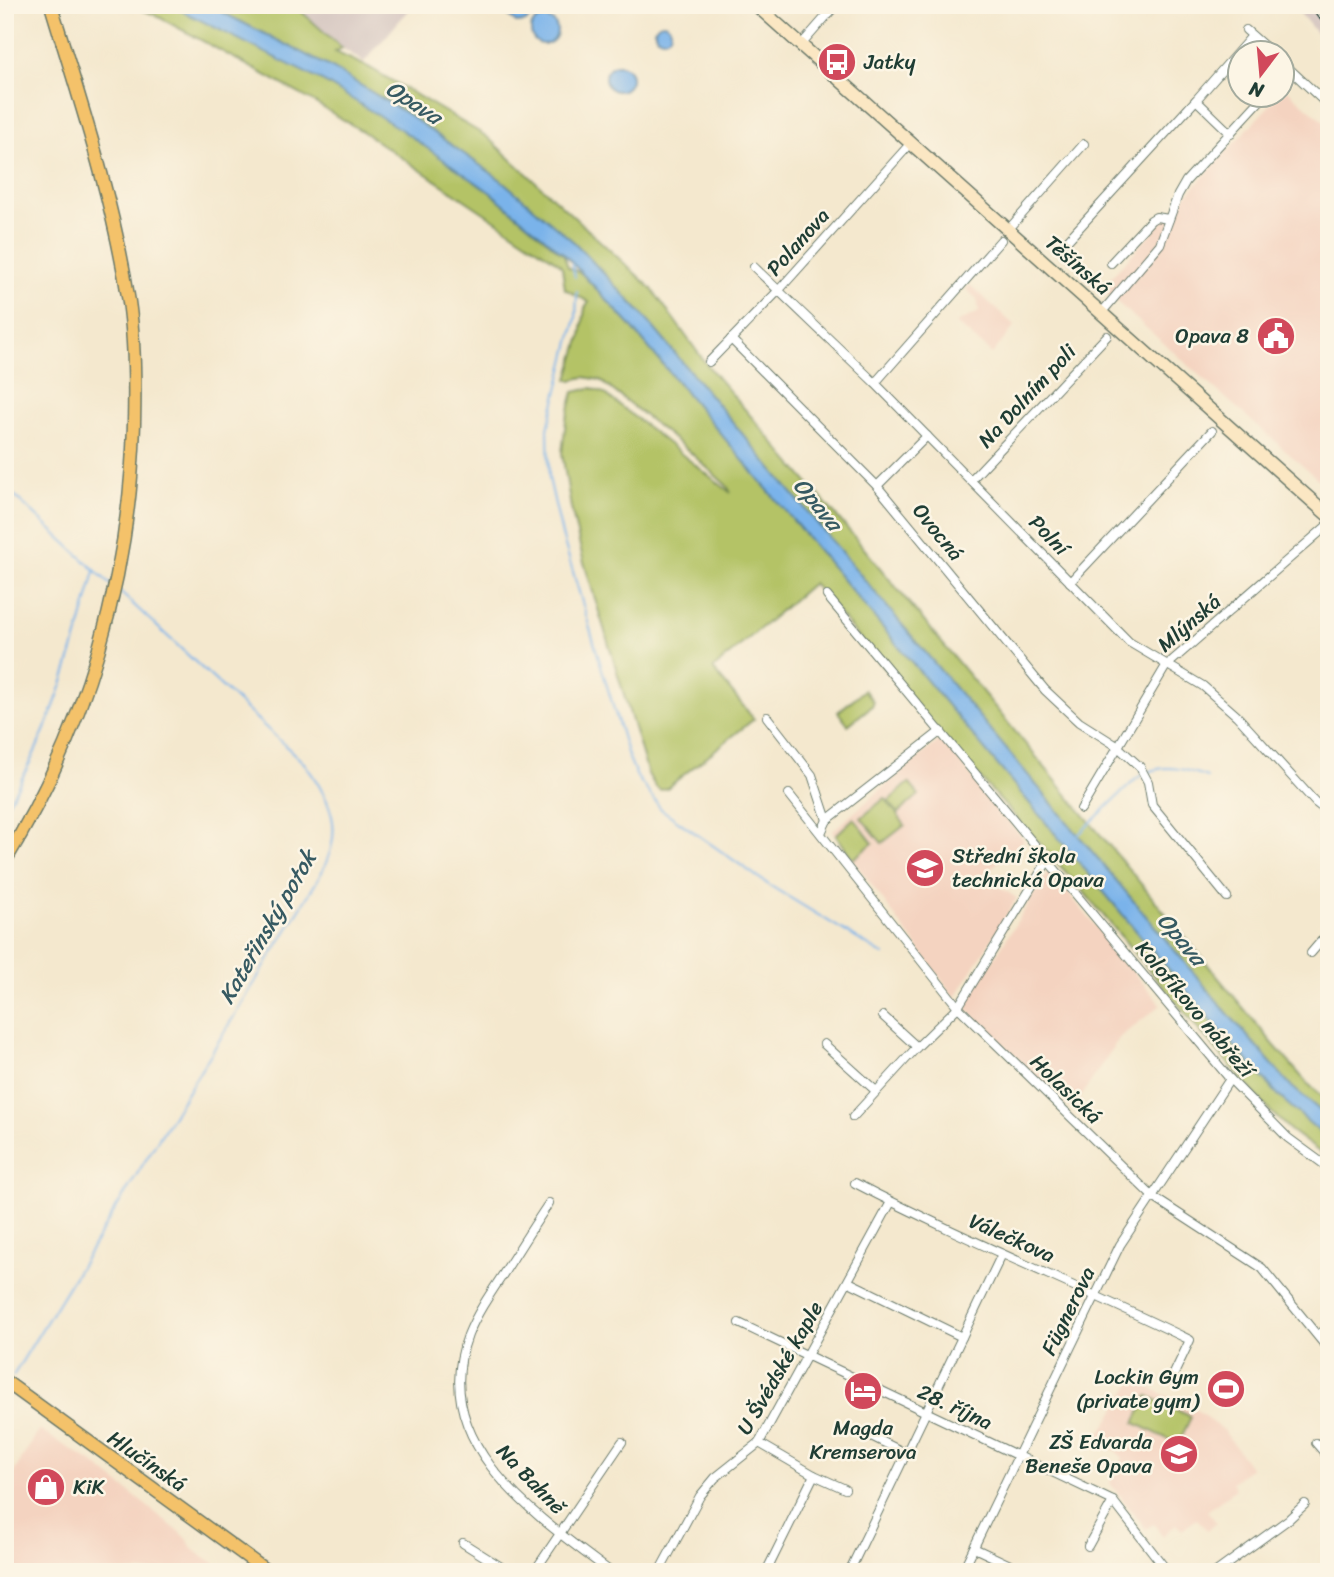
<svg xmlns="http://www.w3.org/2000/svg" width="1334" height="1577" viewBox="0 0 1334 1577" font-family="Sriracha,sans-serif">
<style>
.built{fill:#f4d3c0}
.industrial{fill:#d0c0bc}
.green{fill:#b4c366;stroke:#6a804d;stroke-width:2}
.water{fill:#7ab3ea;stroke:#4c788f;stroke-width:2}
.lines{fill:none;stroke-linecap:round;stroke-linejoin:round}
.stream{stroke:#7ab3ea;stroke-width:2}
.street-casing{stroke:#6a796a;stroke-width:10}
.secondary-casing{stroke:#6a796a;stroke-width:15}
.primary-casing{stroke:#6a796a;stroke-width:15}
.street{stroke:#fff;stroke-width:8}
.secondary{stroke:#fbe7c3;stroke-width:12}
.primary{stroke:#f4c26a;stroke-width:12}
.rail-casing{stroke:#1f3d34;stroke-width:4.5}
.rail{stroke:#fcf5e5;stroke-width:2;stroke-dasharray:5;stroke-linecap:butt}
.labels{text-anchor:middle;stroke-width:5;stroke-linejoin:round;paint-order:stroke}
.poi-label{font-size:21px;fill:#1f3d34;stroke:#fcf5e5;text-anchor:start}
.street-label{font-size:21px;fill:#1f3d34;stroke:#fcf5e5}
.water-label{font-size:23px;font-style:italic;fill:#365a62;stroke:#fcf5e5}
</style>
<rect width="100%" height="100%" fill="#fcf5e5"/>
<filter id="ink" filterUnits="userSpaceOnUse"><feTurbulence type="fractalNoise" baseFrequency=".0143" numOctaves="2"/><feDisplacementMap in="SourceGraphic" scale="14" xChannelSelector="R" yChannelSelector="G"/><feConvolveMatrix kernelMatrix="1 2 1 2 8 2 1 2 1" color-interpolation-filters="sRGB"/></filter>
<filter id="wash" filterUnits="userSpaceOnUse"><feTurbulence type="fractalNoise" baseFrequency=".00686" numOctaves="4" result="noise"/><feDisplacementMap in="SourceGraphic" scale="28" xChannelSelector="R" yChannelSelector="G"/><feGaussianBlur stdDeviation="1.57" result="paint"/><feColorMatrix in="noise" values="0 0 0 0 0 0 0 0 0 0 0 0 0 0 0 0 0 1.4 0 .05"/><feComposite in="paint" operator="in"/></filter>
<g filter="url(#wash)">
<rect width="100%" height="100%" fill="#f4e8ce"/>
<g class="built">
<path d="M 1285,88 L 1329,126 L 1329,489 L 1101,288 L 1279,95 L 1282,94 Z"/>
<path d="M 970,285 L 1015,326 L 992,354 L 956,323 L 979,312 L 977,299 L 966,289 Z"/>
<path d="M 941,739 L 1024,840 L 982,876 L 1017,898 L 955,998 L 832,831 Z"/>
<path d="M 1049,870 L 1161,1005 L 1120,1037 L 1072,1110 L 964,1007 Z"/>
<path d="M 1134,1380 L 1198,1411 L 1224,1431 L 1251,1468 L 1232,1482 L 1236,1489 L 1207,1511 L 1217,1523 L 1207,1530 L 1197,1519 L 1182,1530 L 1177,1524 L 1162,1536 L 1154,1524 L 1146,1529 L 1110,1483 L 1123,1458 L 1114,1449 L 1096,1440 Z"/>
<path d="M 39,1430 L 93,1463 L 187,1538 L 192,1549 L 228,1572 L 5,1572 L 5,1487 Z"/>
</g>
<g class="industrial">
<path d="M 294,5 L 413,5 L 364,62 L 342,48 Z"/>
<path d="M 1293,5 L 1325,5 L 1329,10 L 1329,48 Z"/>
</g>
<g class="green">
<path d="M 131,5 L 171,5 L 317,78 L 390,121 L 478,182 L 564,255 L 568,267 L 582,274 L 629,324 L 1210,1019 L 1281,1098 L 1329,1140 L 1329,1159 L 1290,1130 L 1269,1110 L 1206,1038 L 1083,891 L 941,735 L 813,583 L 713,669 L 754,719 L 667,788 L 660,790 L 655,786 L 648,774 L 583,559 L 571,508 L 562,453 L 566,420 L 574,392 L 592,388 L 604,393 L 731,493 L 727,486 L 690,452 L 600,380 L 584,377 L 572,380 L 568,379 L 581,336 L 585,308 L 589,302 L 565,289 L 562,267 L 559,263 L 362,131 L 300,94 L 155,15 Z"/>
<path d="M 208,5 L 294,5 L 342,48 L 335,52 L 370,68 L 486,136 L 651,288 L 707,365 L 857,540 L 1274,1045 L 1308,1084 L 1329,1101 L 1329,1118 L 1292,1087 L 1223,1008 L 642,314 L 575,243 L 501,180 L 409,115 L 334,69 Z"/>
<path d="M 864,690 L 873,701 L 873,705 L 848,725 L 838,712 Z"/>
<path d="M 909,783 L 919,795 L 898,813 L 888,801 Z"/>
<path d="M 885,798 L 905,825 L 882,843 L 861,818 Z"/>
<path d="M 854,818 L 873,843 L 853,859 L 836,835 Z"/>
<path d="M 1148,1396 L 1191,1417 L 1178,1444 L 1135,1423 Z"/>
</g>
<g class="water">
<path d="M 170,5 L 208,5 L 334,69 L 409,115 L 501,180 L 575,243 L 642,314 L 1223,1008 L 1292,1087 L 1329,1118 L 1329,1140 L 1281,1098 L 1210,1019 L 629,324 L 564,254 L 491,193 L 400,129 L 326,83 Z"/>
<path d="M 507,5 L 532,5 L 532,14 L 526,22 L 516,23 L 508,15 Z"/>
<circle cx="544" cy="31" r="13"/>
<circle cx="663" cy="31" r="8"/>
<circle cx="618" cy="78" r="13"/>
</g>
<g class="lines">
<g class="stream">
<path d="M 572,264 L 575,277"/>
<path d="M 577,291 L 576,318 L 548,429 L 549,478 L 562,535 L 628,756 L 637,777 L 661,809 L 769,885 L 884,955"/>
<path d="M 5,487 L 110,584"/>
<path d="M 1147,773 C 1166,763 1188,770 1207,777"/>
<path d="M 5,808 C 50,735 74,653 95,571"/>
<path d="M 1077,836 L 1136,779 L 1142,775"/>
<path d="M 13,1376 L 317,881 C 345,833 335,807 305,764 L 120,592"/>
</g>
</g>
</g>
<g filter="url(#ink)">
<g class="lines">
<g class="street-casing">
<g id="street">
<path d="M 1246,30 L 1271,52"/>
<path d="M 801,45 L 836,5"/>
<path d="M 1282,62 L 1329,106"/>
<path d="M 1282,77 L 1289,69"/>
<path d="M 1196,100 L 1252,36"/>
<path d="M 1008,230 L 1084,144"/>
<path d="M 1067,241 L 1196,100 L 1231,134"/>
<path d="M 1111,263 L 1151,220 L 1156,217 L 1169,219"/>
<path d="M 754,267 L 875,383 L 1129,642 L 1203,686 L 1237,716 L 1315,802 L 1329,813"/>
<path d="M 1102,312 L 1160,244 L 1178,195 L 1186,181 L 1266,94"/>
<path d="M 731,339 L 877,486 L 1045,690 L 1079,722 L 1117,746 L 1140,767 L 1148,782 L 1152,805 L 1227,897"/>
<path d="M 709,362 L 779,290 L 911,143"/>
<path d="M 875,383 L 1001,240"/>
<path d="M 971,480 L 1107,336"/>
<path d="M 877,486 L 927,436"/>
<path d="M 1070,582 L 1212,431"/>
<path d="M 827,596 L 1230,1079 L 1288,1138 L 1329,1168"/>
<path d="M 767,717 L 812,775 L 827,820"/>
<path d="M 789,794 L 958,1007 L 1153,1197 L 1262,1268 L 1329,1350"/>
<path d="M 1081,809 L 1166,666 L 1329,524"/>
<path d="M 821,833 L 827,820 L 941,731"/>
<path d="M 1311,953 L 1329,932"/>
<path d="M 883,1016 L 917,1047"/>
<path d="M 824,1044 L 876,1091"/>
<path d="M 853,1117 L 917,1047 L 958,1007 L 1048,860"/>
<path d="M 855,1183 C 964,1240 1079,1286 1190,1340 L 1171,1380"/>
<path d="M 549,1203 C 532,1228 516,1254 500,1279 C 488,1297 476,1315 468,1335 C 427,1443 536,1516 611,1572"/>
<path d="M 849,1282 L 962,1337"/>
<path d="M 739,1323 L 1113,1501 L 1168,1572"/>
<path d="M 1318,1335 L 1329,1327"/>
<path d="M 871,1436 L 907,1454"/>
<path d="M 759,1443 L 814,1475 L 845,1489"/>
<path d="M 1316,1443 L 1329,1458"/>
<path d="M 463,1543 L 509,1572"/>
<path d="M 1088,1546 L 1113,1501"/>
<path d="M 974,1548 L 1025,1572"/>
<path d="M 534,1572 L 622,1442"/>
<path d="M 659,1572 L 700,1496 L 715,1478 L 759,1443 L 891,1202"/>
<path d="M 766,1572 L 814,1475"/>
<path d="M 849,1572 L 1002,1254"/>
<path d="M 962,1572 L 1120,1245 L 1230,1079"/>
<path d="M 1216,1572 L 1289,1519 L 1305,1504"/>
</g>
</g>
<g class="secondary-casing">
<path id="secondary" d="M 756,5 L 1329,516"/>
</g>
<g class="primary-casing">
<g id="primary">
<path d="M 5,861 C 86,729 130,578 134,424 C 135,383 135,342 129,302 C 113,199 81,104 51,5"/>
<path d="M 5,1381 L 268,1572"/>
</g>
</g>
<use href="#street" class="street"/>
<use href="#secondary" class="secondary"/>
<use href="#primary" class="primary"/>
<g class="rail-casing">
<path id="rail" d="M 1311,5 L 1329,28"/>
</g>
<use href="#rail" class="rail"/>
</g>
</g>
<defs>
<g id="bus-disc" transform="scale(2.0125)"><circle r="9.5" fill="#d1495b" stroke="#fcf5e5"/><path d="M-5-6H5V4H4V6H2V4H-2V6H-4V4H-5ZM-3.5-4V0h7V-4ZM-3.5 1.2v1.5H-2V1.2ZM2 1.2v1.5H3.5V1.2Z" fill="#fff"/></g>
<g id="civic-disc" transform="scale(2.0125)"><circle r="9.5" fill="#d1495b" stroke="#fcf5e5"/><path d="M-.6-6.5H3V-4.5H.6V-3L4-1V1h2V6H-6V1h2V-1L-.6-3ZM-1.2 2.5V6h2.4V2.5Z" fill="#fff"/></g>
<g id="school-disc" transform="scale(2.0125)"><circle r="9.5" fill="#d1495b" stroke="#fcf5e5"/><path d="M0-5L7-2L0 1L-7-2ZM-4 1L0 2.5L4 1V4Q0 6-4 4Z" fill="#fff"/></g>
<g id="stadium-disc" transform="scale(2.0125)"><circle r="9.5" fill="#d1495b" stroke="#fcf5e5"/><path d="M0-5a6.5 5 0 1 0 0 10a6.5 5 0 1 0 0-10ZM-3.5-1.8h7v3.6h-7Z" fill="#fff"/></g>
<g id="hotel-disc" transform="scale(2.0125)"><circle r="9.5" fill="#d1495b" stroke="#fcf5e5"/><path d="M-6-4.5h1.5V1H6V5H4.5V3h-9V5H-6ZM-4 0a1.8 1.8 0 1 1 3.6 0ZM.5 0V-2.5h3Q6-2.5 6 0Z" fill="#fff"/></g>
<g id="shop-disc" transform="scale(2.0125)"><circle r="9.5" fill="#d1495b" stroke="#fcf5e5"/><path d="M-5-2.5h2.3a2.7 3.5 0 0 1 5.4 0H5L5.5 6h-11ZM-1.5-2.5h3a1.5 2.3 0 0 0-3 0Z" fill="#fff"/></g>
</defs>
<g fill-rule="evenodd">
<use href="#bus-disc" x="837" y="62"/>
<use href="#civic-disc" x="1276" y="336"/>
<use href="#school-disc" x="925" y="868"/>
<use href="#stadium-disc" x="1226" y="1389"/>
<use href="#hotel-disc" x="863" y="1391"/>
<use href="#school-disc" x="1179" y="1454"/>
<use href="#shop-disc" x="46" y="1487"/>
</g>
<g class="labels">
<g class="poi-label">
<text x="864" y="69">Jatky</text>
<text x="1249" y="343" text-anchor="end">Opava 8</text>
<text x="952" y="863">Střední škola<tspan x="952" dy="24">technická Opava</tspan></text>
<text x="1199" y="1384" text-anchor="end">Lockin Gym<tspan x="1199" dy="24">(private gym)</tspan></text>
<text x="863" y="1435" text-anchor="middle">Magda<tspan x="863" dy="24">Kremserova</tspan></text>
<text x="1152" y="1449" text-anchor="end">ZŠ Edvarda<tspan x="1152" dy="24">Beneše Opava</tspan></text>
<text x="73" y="1494">KiK</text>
</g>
<g class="street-label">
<text transform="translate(798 242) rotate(-48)" y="7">Polanova</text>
<text transform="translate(1078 265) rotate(41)" y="7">Těšínská</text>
<text transform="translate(1027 396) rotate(-47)" y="7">Na Dolním poli</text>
<text transform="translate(938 532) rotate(51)" y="7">Ovocná</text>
<text transform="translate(1049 535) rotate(46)" y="7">Polní</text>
<text transform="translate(1189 623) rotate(-41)" y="7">Mlýnská</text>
<text transform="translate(1195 1009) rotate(50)" y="7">Kolofíkovo nábřeží</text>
<text transform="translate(1066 1089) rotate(44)" y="7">Holasická</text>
<text transform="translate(1012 1238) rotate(24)" y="7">Válečkova</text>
<text transform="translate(1068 1311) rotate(-64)" y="7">Fügnerova</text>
<text transform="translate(780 1368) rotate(-60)" y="7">U Švédské kaple</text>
<text transform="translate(955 1407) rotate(25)" y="7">28. října</text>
<text transform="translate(147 1461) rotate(35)" y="7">Hlučínská</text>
<text transform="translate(531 1479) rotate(46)" y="7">Na Bahně</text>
</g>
<g class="water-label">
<text transform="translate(414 102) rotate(33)" y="8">Opava</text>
<text transform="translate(818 504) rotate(50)" y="8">Opava</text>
<text transform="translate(267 927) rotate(-60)" y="8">Kateřinský potok</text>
<text transform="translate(1182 939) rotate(50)" y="8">Opava</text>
</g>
</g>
<rect width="1334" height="1577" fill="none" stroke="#fcf5e5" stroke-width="28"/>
<g transform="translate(1261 74) rotate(196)"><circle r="33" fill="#fcf5e5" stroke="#a4ab9e" stroke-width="2"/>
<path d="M0-5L12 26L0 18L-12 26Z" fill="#d1495b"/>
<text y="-10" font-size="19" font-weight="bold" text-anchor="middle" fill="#1f3d34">N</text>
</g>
</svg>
